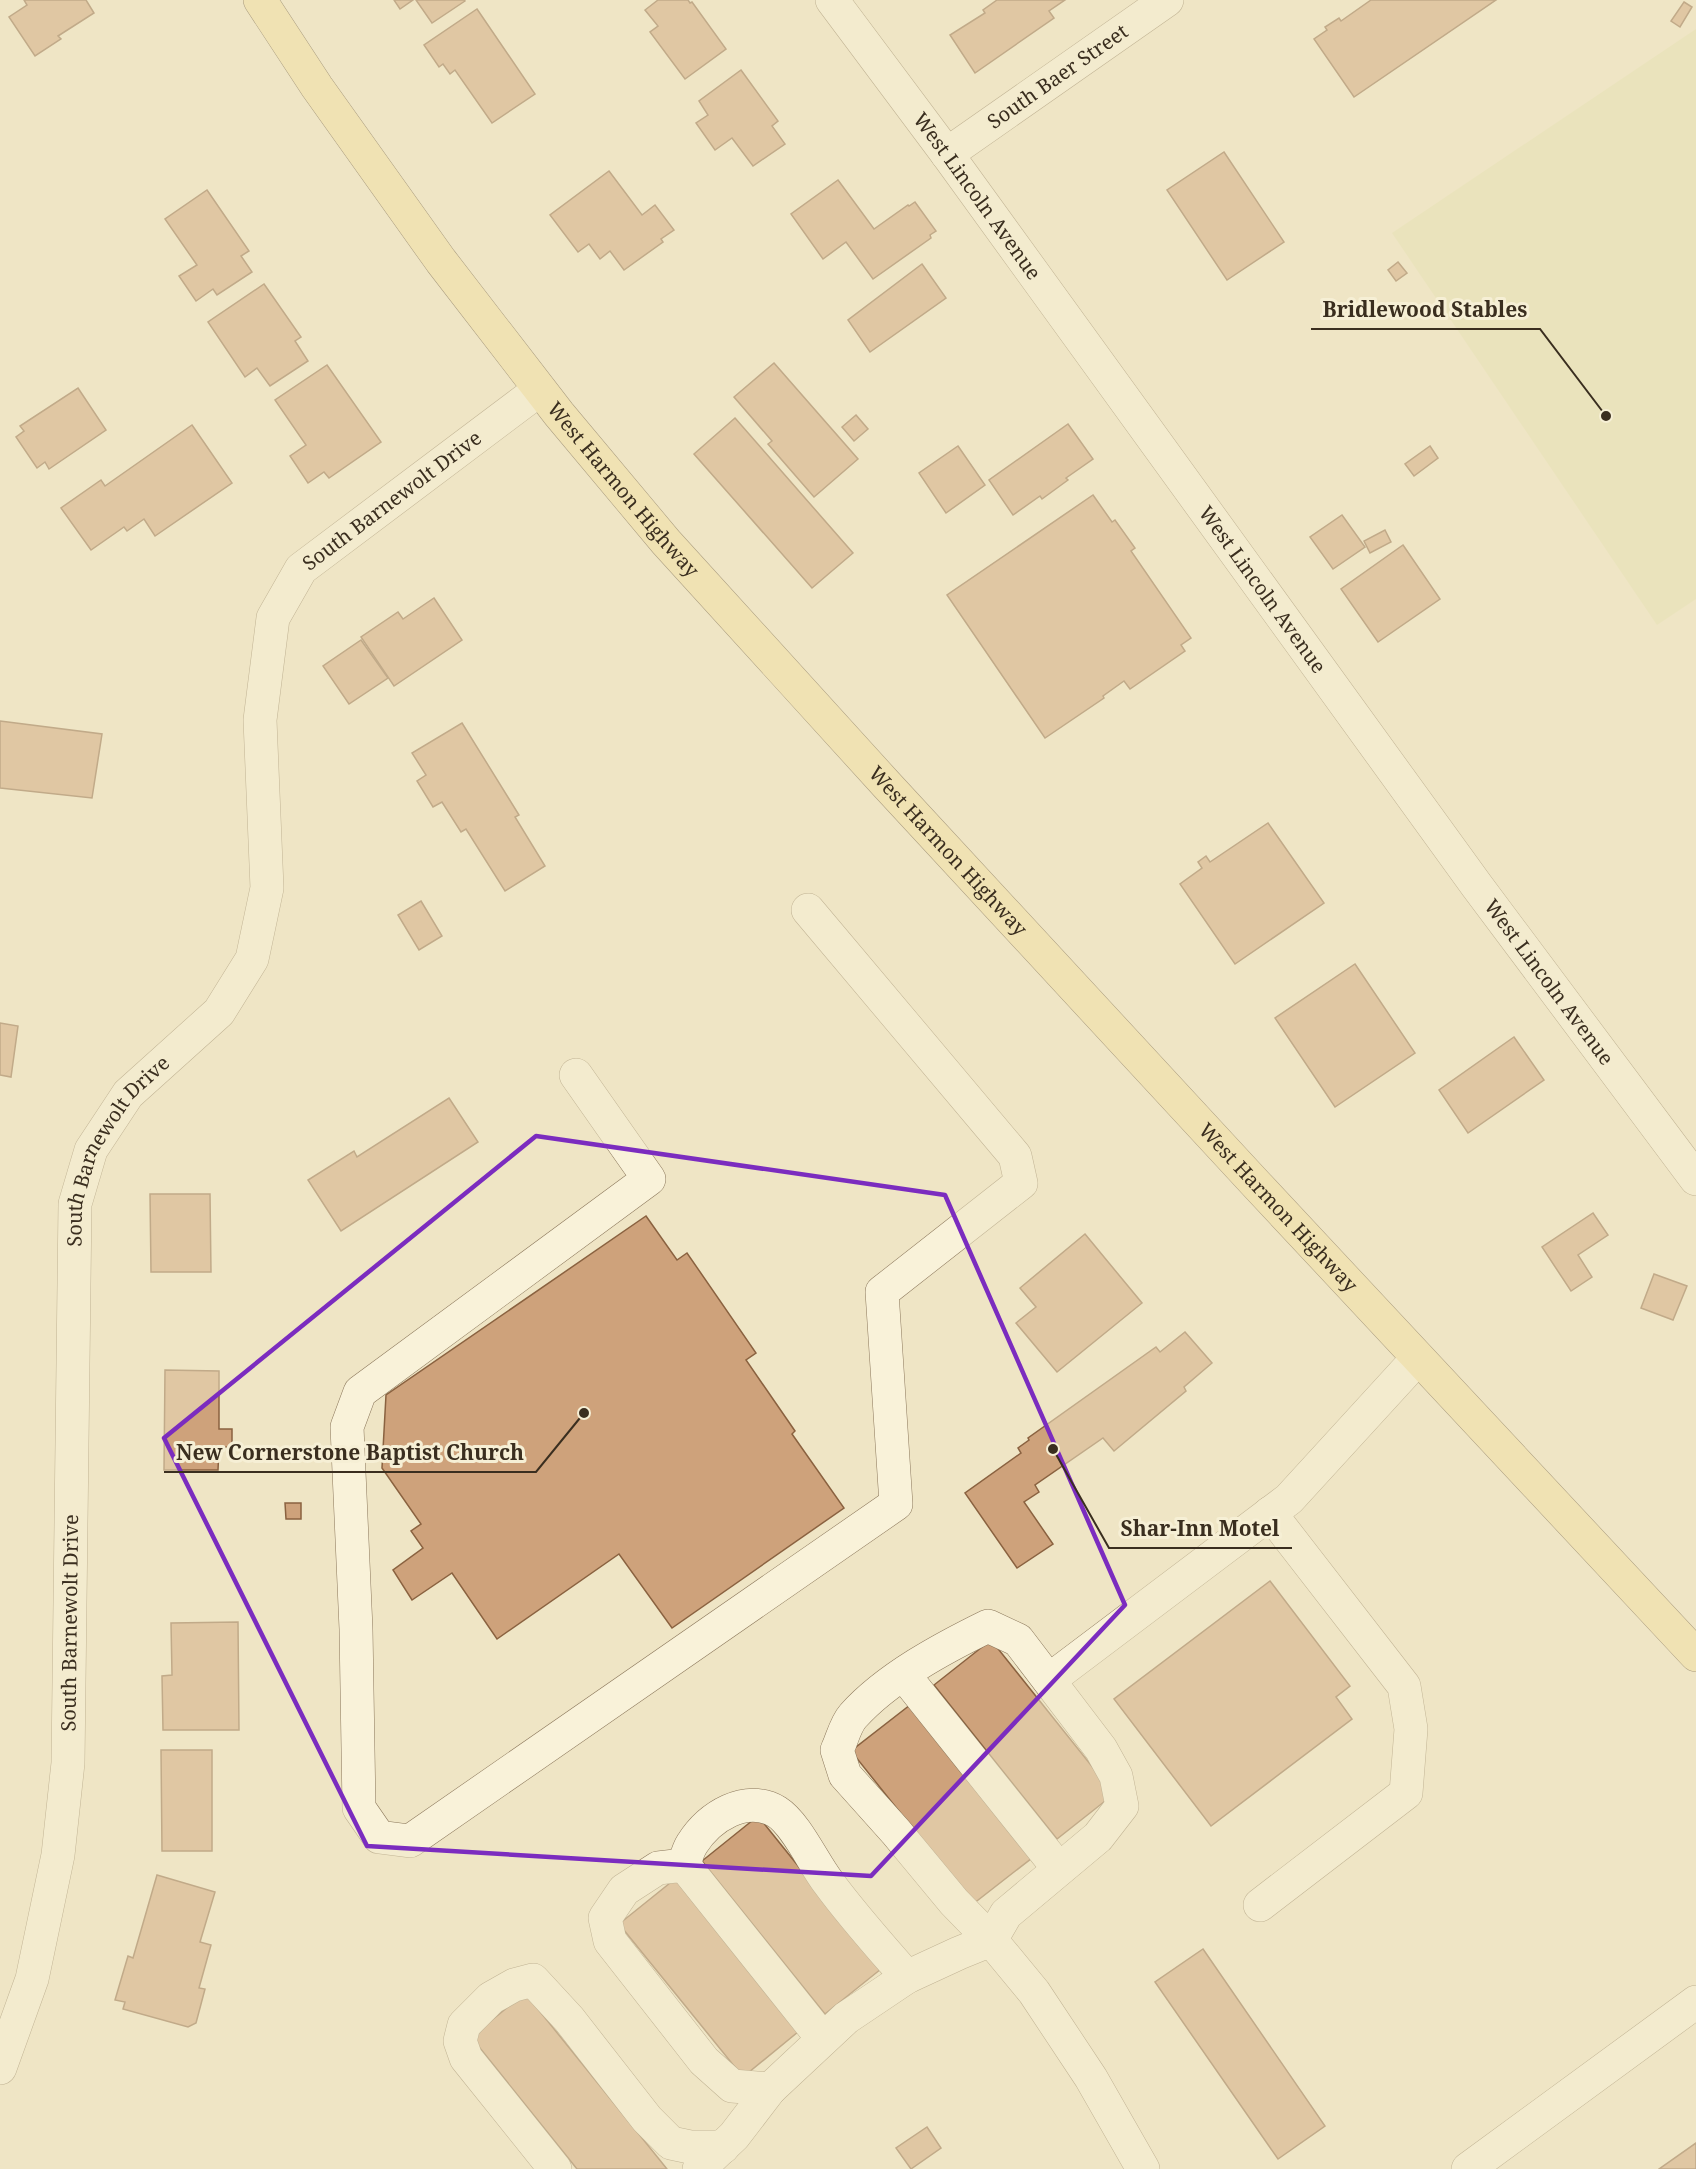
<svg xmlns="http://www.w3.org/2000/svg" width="1696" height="2169" viewBox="0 0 1696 2169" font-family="'Noto Serif',serif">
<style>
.farmland{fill:#e5e0b2}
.building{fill:#cea27b;stroke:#8a6240;stroke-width:1.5}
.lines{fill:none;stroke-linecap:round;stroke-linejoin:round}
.minor-casing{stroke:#8b775b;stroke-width:34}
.major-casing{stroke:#58452f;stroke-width:34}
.minor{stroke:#f9f2d9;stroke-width:33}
.major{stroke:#f2dd9d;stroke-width:33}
.marked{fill:none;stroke:#7b2cbf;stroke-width:4.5;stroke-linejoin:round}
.labels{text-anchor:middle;stroke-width:6;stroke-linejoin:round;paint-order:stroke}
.street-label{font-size:20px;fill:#3a2e1f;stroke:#f6efd5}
.leader{fill:none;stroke:#3a2e1f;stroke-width:2}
.callout-dot{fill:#3a2e1f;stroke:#f6efd5;stroke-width:2}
.callout-label{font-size:21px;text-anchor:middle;font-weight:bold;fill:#3a2e1f;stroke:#f6efd5;stroke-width:6;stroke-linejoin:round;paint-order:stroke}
</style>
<rect width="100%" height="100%" fill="#efe5c5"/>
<path class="farmland" d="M 1696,29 L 1696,599 L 1657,625 L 1392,233 Z"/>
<g class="building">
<path d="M 24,0 L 86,0 L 94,13 L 58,36 L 61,39 L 35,56 L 9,17 L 27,5 Z"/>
<path d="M 394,0 L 413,0 L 400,9 Z"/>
<path d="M 416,0 L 464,0 L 465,1 L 432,23 Z"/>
<path d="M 658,0 L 688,0 L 690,3 L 692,2 L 726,49 L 685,79 L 650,32 L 658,26 L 645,10 Z"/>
<path d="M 997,0 L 1065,0 L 1049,11 L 1054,18 L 975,73 L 950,35 L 985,13 L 983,10 Z"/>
<path d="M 1371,0 L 1496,0 L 1354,97 L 1314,39 L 1327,30 L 1325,27 L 1339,18 L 1341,21 Z"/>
<path d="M 1684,2 L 1692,7 L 1680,27 L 1671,21 Z"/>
<path d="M 477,9 L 535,94 L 492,123 L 455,70 L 450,74 L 443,64 L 439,67 L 424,45 Z"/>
<path d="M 741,70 L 778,121 L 772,126 L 785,144 L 753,166 L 732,138 L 715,150 L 696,123 L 708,115 L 699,101 Z"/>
<path d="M 1224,152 L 1284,242 L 1227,280 L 1167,190 Z"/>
<path d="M 609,171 L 642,215 L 655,205 L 674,230 L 661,239 L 663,242 L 624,270 L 610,251 L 600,259 L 589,244 L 578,252 L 550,215 Z"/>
<path d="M 838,180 L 874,229 L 908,205 L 909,206 L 915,202 L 936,231 L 930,235 L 931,238 L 873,279 L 846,242 L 823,259 L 791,214 Z"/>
<path d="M 207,190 L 249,251 L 241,256 L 252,272 L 217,295 L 213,289 L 196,301 L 179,276 L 197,265 L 165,219 Z"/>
<path d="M 1398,262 L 1407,273 L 1396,281 L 1388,270 Z"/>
<path d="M 922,264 L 946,298 L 870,352 L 848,320 Z"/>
<path d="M 264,284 L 301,337 L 295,341 L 308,361 L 270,386 L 257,368 L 245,377 L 208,322 Z"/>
<path d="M 774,363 L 858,459 L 814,497 L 768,444 L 772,441 L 734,397 Z"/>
<path d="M 327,365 L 381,442 L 329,478 L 324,472 L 308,483 L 290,456 L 306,445 L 275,400 Z"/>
<path d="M 78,388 L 106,430 L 49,469 L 45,462 L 37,468 L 16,437 L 24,431 L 20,426 Z"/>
<path d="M 856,415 L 868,429 L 854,441 L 842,427 Z"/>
<path d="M 735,418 L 853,553 L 812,588 L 694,454 Z"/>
<path d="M 1068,424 L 1093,459 L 1066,478 L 1068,480 L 1042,499 L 1040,496 L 1013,515 L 989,480 Z"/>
<path d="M 192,425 L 232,483 L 155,536 L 144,519 L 127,531 L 124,527 L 91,550 L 61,508 L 101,480 L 105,486 Z"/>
<path d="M 958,446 L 985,485 L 946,513 L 919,473 Z"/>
<path d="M 1430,446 L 1438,458 L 1414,476 L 1405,464 Z"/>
<path d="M 1093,495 L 1112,522 L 1115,520 L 1135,548 L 1131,551 L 1191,638 L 1181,645 L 1185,651 L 1130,689 L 1124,681 L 1103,696 L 1104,698 L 1045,738 L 947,595 Z"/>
<path d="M 1342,515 L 1365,547 L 1333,569 L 1310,537 Z"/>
<path d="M 1385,530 L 1391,542 L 1370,553 L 1364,541 Z"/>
<path d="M 1403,545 L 1440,599 L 1378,642 L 1341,589 Z"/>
<path d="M 434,598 L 462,640 L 394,686 L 361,637 L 398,612 L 403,619 Z"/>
<path d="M 361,640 L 388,678 L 349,704 L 323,666 Z"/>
<path d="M 0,721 L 102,734 L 92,798 L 0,788 Z"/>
<path d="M 462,723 L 519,815 L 515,817 L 545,866 L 505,891 L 466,829 L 461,832 L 442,802 L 433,807 L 417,781 L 426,775 L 412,753 Z"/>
<path d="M 1268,823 L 1324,903 L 1235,964 L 1180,884 L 1202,868 L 1198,862 L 1206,856 L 1210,862 Z"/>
<path d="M 421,901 L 442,936 L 419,950 L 398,915 Z"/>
<path d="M 1355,964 L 1415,1053 L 1335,1107 L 1275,1018 Z"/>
<path d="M 0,1023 L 18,1026 L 11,1077 L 0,1075 Z"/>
<path d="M 1514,1037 L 1544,1080 L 1468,1133 L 1439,1090 Z"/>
<path d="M 449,1098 L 478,1142 L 341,1231 L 308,1180 L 354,1151 L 357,1157 Z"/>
<path d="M 150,1194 L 210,1194 L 211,1272 L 151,1272 Z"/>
<path d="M 1593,1213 L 1608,1235 L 1578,1255 L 1592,1277 L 1571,1291 L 1542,1247 Z"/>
<path d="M 646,1216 L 677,1260 L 687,1253 L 756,1353 L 746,1360 L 795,1431 L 792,1434 L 844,1508 L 672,1628 L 619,1554 L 497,1639 L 452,1573 L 412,1600 L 393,1570 L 423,1548 L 411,1531 L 421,1524 L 382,1468 L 386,1395 Z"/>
<path d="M 1085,1234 L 1142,1303 L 1057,1372 L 1016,1323 L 1036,1307 L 1020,1288 Z"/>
<path d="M 1654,1274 L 1687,1286 L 1673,1320 L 1641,1308 Z"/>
<path d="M 1185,1332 L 1212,1363 L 1184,1387 L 1186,1391 L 1114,1451 L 1103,1438 L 1035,1485 L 1039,1492 L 1024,1502 L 1053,1544 L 1017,1568 L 965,1493 L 1021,1453 L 1018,1448 L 1029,1440 L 1028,1438 L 1156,1347 L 1160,1352 Z"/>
<path d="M 165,1370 L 219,1371 L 219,1429 L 232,1429 L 232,1447 L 219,1447 L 218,1470 L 164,1470 Z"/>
<path d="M 285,1503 L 301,1503 L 301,1519 L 286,1519 Z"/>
<path d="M 1270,1581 L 1350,1686 L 1336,1697 L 1352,1719 L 1211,1826 L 1114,1699 Z"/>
<path d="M 238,1622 L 239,1730 L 163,1730 L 162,1676 L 172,1675 L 171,1623 Z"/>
<path d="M 991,1640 L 1114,1794 L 1057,1839 L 934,1685 Z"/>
<path d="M 910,1705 L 1032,1858 L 973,1904 L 851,1751 Z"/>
<path d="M 161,1750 L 212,1750 L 212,1851 L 162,1851 Z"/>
<path d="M 758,1816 L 881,1969 L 825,2014 L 702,1861 Z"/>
<path d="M 157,1875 L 215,1892 L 200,1942 L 211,1945 L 199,1988 L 205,1989 L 196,2023 L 188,2027 L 123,2009 L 125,2002 L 115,2000 L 128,1956 L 133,1958 Z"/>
<path d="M 675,1879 L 798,2032 L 743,2077 L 619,1924 Z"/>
<path d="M 1203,1949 L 1325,2126 L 1278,2159 L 1155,1982 Z"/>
<path d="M 525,1993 L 667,2169 L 577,2169 L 471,2037 Z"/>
<path d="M 927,2127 L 941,2148 L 911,2169 L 896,2148 Z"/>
<path d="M 1696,2143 L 1696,2169 L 1659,2169 Z"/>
</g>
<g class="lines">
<g class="minor-casing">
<g id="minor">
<path id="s1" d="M 832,0 L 947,154 L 1477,886 L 1696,1179"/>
<path id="s2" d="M 947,154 L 1167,0"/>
<path d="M 576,1075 L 649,1179 L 360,1392 L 347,1427 L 356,1629 L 359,1808 L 379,1837 L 410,1841 L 896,1504 L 882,1292 L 1021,1183 L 1015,1156 L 808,910"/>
<path d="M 904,1675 L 1059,1869"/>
<path d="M 1049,1680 L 1289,1499 L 1418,1358"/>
<path d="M 684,1865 C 686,1858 688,1850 692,1844 C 709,1817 746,1793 777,1812 C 796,1824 814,1864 828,1882 C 852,1915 880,1946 907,1977"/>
<path d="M 1260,1905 L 1406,1793 L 1411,1729 L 1404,1686 L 1270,1513"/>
<path id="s3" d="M 0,2068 L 32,1979 L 58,1855 L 68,1763 L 75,1204 L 91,1150 L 128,1094 L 219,1012 L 252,959 L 267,888 L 260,720 L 273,618 L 301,569 L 539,390"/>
<path d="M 770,2089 L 732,2086 L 704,2061 L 610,1941 L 605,1918 L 624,1890 L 658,1868 L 684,1865 L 823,2039"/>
<path d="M 555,2169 L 466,2058 L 460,2041 L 464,2025 L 491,1998 L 514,1985 L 533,1980 L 569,2019 L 647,2119 L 671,2143 L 690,2147 L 723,2147"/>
<path d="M 699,2169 L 734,2136 L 770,2089 L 846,2018 L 907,1977 L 959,1953 L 991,1940 L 1006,1914 L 1098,1837 L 1122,1806 L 1116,1776 L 1101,1749 L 1018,1640 L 988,1626 C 943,1648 887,1678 853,1716 C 845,1725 842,1740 837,1750 L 845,1775 L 896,1832 L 954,1902 L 991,1940 L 1034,1992 L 1091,2078 L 1143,2169"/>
<path d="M 1468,2169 L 1696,2002"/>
</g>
</g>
<g class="major-casing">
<g id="major">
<path id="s4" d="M 260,0 L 317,87 L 441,261 L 559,414 L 666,542 L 886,784 L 1256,1184 L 1696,1655"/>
</g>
</g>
<use href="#minor" class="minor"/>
<use href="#major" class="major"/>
</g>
<path d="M0 0H1696V2169H0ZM 536,1136 L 945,1195 L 1125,1605 L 871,1876 L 367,1846 L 164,1438 Z" fill="#efe5c5" fill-opacity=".55" fill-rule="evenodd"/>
<path class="marked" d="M 536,1136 L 945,1195 L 1125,1605 L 871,1876 L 367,1846 L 164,1438 Z"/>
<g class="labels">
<g class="street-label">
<text dy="7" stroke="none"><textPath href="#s2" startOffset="135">South Baer Street</textPath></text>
<text dy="7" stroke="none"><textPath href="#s1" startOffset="244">West Lincoln Avenue</textPath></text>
<text dy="7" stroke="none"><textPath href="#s4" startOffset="610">West Harmon Highway</textPath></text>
<text dy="7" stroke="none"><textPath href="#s3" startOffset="1695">South Barnewolt Drive</textPath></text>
<text dy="7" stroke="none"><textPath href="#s1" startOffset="730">West Lincoln Avenue</textPath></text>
<text dy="7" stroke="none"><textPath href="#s4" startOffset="1096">West Harmon Highway</textPath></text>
<text dy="7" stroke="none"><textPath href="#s1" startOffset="1216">West Lincoln Avenue</textPath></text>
<text dy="7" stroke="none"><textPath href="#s3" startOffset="939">South Barnewolt Drive</textPath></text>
<text dy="7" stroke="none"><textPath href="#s4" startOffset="1582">West Harmon Highway</textPath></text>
<text dy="7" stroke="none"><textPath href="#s3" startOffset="454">South Barnewolt Drive</textPath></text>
</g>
</g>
<path class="leader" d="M1606 416L1540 329H1311M584 1413L536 1472H164M1053 1449L1109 1548H1292"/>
<g class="callout-dot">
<circle cx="1606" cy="416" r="6"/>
<circle cx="584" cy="1413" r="6"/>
<circle cx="1053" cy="1449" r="6"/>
</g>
<g class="callout-label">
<text x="1425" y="317">Bridlewood Stables</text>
<text x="350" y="1460">New Cornerstone Baptist Church</text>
<text x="1200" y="1536">Shar-Inn Motel</text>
</g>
</svg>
